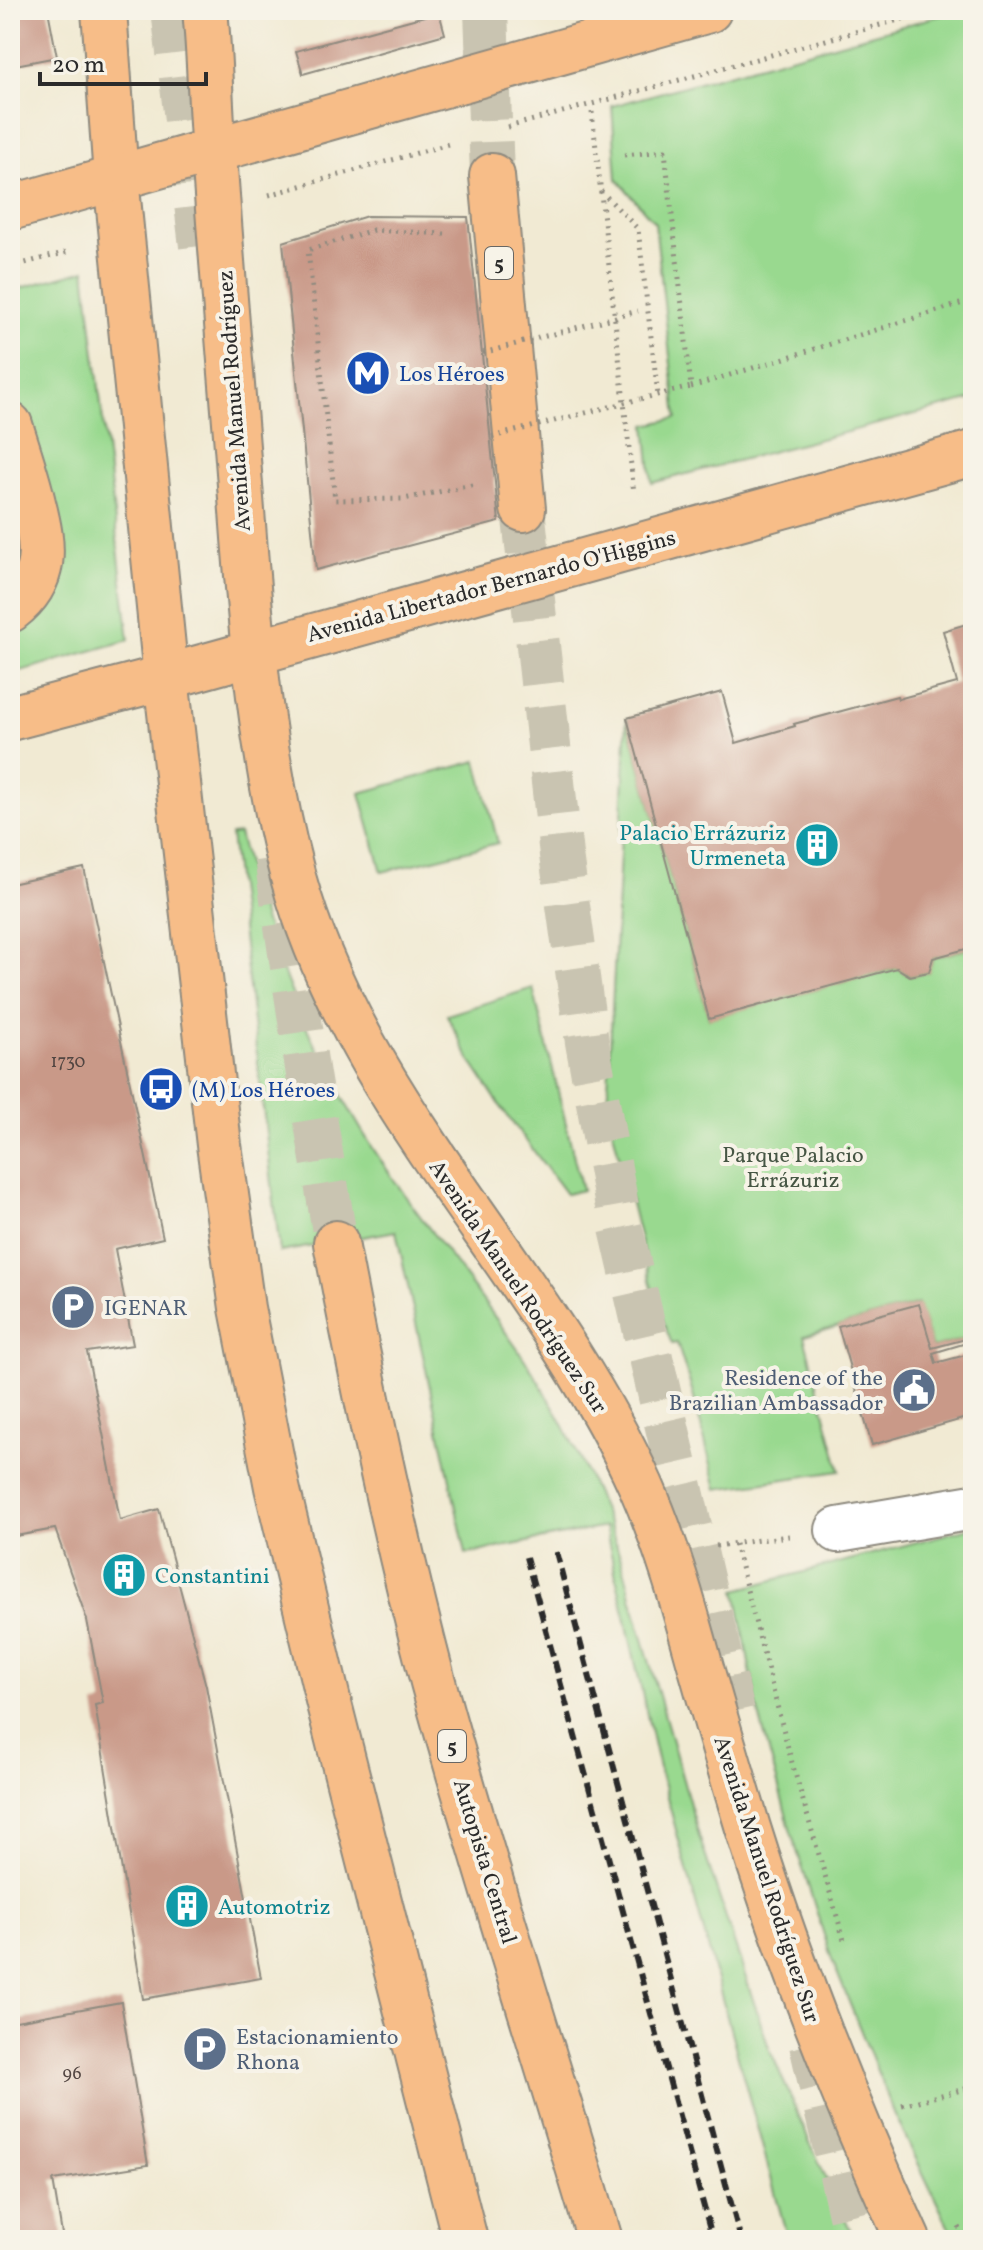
<svg xmlns="http://www.w3.org/2000/svg" width="983" height="2250" viewBox="0 0 983 2250" font-family="Vollkorn,serif">
<style>
.green{fill:#99d98f;stroke:#62825d;stroke-width:2}
.building{fill:#c99988}
.lines{fill:none;stroke-linecap:round;stroke-linejoin:round}
.highway-tunnel{stroke:#c9c4b1;stroke-width:44;stroke-dasharray:44 22;stroke-linecap:butt}
.street-casing{stroke:#8e8a7f;stroke-width:48}
.primary-casing{stroke:#8e8a7f;stroke-width:48}
.highway-casing{stroke:#8e8a7f;stroke-width:48}
.path{stroke:#8e8a7f;stroke-width:5;stroke-dasharray:2 6;stroke-linecap:butt}
.street{stroke:#fff;stroke-width:44}
.primary{stroke:#f7bd88;stroke-width:44}
.highway{stroke:#f7bd88;stroke-width:44}
.rail{stroke:#2b2b2b;stroke-width:6;stroke-dasharray:12 6;stroke-linecap:butt}
.path-bridge{stroke:#8e8a7f;stroke-width:5;stroke-dasharray:2 6;stroke-linecap:butt}
.labels{text-anchor:middle;stroke-width:8;stroke-linejoin:round;paint-order:stroke}
.number-label{font-size:18px;fill:#524642}
.shield{fill:#f7f3e8;stroke:#686764;stroke-width:2}
.shield-label{font-size:20px;font-weight:bold;fill:#2b2b2b}
.transit-label{font-size:22px;fill:#164399;stroke:#f7f3e8;text-anchor:start}
.street-label{font-size:22px;fill:#2b2b2b;stroke:#f7f3e8}
.culture-label{font-size:22px;fill:#0d838f;stroke:#f7f3e8;text-anchor:start}
.park-label{font-size:22px;fill:#465644;stroke:#f7f3e8}
.service-label{font-size:22px;fill:#4e5e75;stroke:#f7f3e8;text-anchor:start}
</style>
<rect width="100%" height="100%" fill="#f7f3e8"/>
<filter id="ink" filterUnits="userSpaceOnUse"><feTurbulence type="fractalNoise" baseFrequency=".0125" numOctaves="2"/><feDisplacementMap in="SourceGraphic" scale="16" xChannelSelector="R" yChannelSelector="G"/><feConvolveMatrix kernelMatrix="1 2 1 2 8 2 1 2 1" color-interpolation-filters="sRGB"/></filter>
<filter id="wash" filterUnits="userSpaceOnUse"><feTurbulence type="fractalNoise" baseFrequency=".006" numOctaves="4" result="noise"/><feDisplacementMap in="SourceGraphic" scale="32" xChannelSelector="R" yChannelSelector="G"/><feGaussianBlur stdDeviation="1.8" result="paint"/><feColorMatrix in="noise" values="0 0 0 0 0 0 0 0 0 0 0 0 0 0 0 0 0 1.4 0 .05"/><feComposite in="paint" operator="in"/></filter>
<g filter="url(#wash)">
<rect width="100%" height="100%" fill="#f1ead3"/>
<g class="green">
<path d="M 960,10 L 973,10 L 973,399 L 652,483 L 646,425 L 677,418 L 655,223 L 617,179 L 612,106 Z"/>
<path d="M 85,270 L 129,640 L 10,674 L 10,291 Z"/>
<path d="M 627,718 L 709,1018 L 897,968 L 910,976 L 928,972 L 933,958 L 973,947 L 973,1337 L 932,1348 L 918,1304 L 804,1336 L 840,1471 L 717,1489 L 692,1390 L 677,1343 L 672,1344 L 656,1304 L 607,1107 Z"/>
<path d="M 477,761 L 498,843 L 382,872 L 360,793 Z"/>
<path d="M 239,834 C 266,940 306,1041 364,1134 C 414,1215 477,1287 529,1366 C 555,1406 577,1450 596,1494 C 611,1528 624,1561 631,1597 L 699,1836 L 768,2045 L 811,2145 L 855,2240 L 788,2240 L 658,1764 L 605,1527 L 466,1554 L 396,1231 L 280,1252 L 231,835 Z"/>
<path d="M 533,988 L 582,1190 L 566,1194 L 501,1107 L 471,1062 L 447,1015 Z"/>
<path d="M 973,1527 L 973,2240 L 955,2240 L 895,2115 L 832,1960 L 790,1829 L 756,1703 L 736,1590 Z"/>
</g>
<g id="blocks">
<g class="building">
<path d="M 10,10 L 48,10 L 57,57 L 10,66 Z"/>
<path d="M 439,12 L 445,34 L 303,74 L 296,51 Z"/>
<path d="M 367,216 L 468,217 L 499,522 L 316,570 L 283,242 Z"/>
<path d="M 973,622 L 973,947 L 933,958 L 929,972 L 910,976 L 897,968 L 709,1019 L 627,718 L 722,692 L 736,743 L 795,726 L 794,724 L 897,696 L 898,699 L 957,683 L 943,631 Z"/>
<path d="M 84,868 L 163,1238 L 115,1249 L 133,1345 L 87,1352 L 120,1520 L 159,1509 L 206,1686 L 261,1978 L 143,1999 L 95,1705 L 103,1703 L 87,1620 L 55,1529 L 10,1537 L 10,884 Z"/>
<path d="M 919,1304 L 932,1348 L 973,1337 L 973,1341 L 933,1353 L 936,1363 L 973,1353 L 973,1416 L 872,1445 L 838,1326 Z"/>
<path d="M 121,2002 L 148,2165 L 53,2180 L 63,2240 L 10,2240 L 10,2022 Z"/>
</g>
</g>
</g>
<g filter="url(#ink)">
<use href="#blocks" fill-opacity="0" stroke="#8e8a7f" stroke-width="2"/>
<g class="lines">
<g class="highway-tunnel">
<path d="M 173,10 L 201,246"/>
<path d="M 486,10 L 492,176"/>
<path d="M 523,509 L 561,855 L 587,1042 L 621,1228 L 733,1712"/>
<path d="M 276,858 L 308,1075 L 336,1243"/>
<path d="M 811,2044 L 856,2240"/>
</g>
<g class="street-casing">
<path id="street" d="M 838,1530 L 973,1507"/>
</g>
<g class="primary-casing">
<g id="primary">
<path d="M 104,10 L 116,178 L 166,677 L 219,1145 L 242,1308 L 277,1487 L 329,1704 L 465,2240"/>
<path d="M 205,10 C 210,58 210,105 214,153 C 222,272 233,391 242,511 C 251,634 261,757 293,877 C 356,1107 545,1272 641,1486 C 667,1545 684,1606 701,1668 C 716,1721 732,1775 748,1828 C 792,1969 847,2106 908,2240"/>
<path d="M 10,208 L 709,10"/>
<path d="M 10,425 C 18,451 27,477 33,503 C 44,546 49,580 10,610"/>
<path d="M 10,718 L 166,677 L 973,453"/>
</g>
</g>
<g class="highway-casing">
<g id="highway">
<path d="M 492,176 L 523,509"/>
<path d="M 336,1243 C 364,1391 395,1537 433,1682 C 484,1869 545,2054 600,2240"/>
</g>
</g>
<g class="path">
<path d="M 592,112 L 634,493"/>
<path d="M 508,127 L 935,10"/>
<path d="M 624,155 L 665,151 L 691,387 L 640,399"/>
<path d="M 601,191 L 638,229 L 658,395"/>
<path d="M 269,195 L 452,143"/>
<path d="M 445,234 L 373,230 L 308,250 L 335,500 L 404,499 L 472,485"/>
<path d="M 10,267 L 71,251"/>
<path d="M 691,387 L 973,300"/>
<path d="M 735,1544 L 792,1763 L 844,1940"/>
<path d="M 716,1546 L 789,1536"/>
<path d="M 902,2105 L 973,2087"/>
<path d="M 959,2227 L 966,2240"/>
</g>
<use href="#street" class="street"/>
<use href="#primary" class="primary"/>
<use href="#highway" class="highway"/>
<g class="rail">
<path d="M 556,1552 L 741,2240"/>
<path d="M 526,1557 L 713,2240"/>
</g>
<g class="path-bridge">
<path d="M 483,353 L 638,311"/>
<path d="M 492,437 L 640,399"/>
</g>
</g>
</g>
<defs>
<g id="metro-disc" transform="scale(2.3)"><circle r="9.5" fill="#1a4fb4" stroke="#f7f3e8"/><path d="M-5.5 5V-5H-3L0 0L3-5H5.5V5H3V-.5L0 4L-3-.5V5Z" fill="#fff"/></g>
<g id="building-disc" transform="scale(2.3)"><circle r="9.5" fill="#0f9aa8" stroke="#f7f3e8"/><path d="M-4-6H4V6H1V3H-1V6H-4ZM-2.5-4.3h1.7v1.8h-1.7ZM.8-4.3h1.7v1.8H.8ZM-2.5-1h1.7V.8h-1.7ZM.8-1h1.7V.8H.8Z" fill="#fff"/></g>
<g id="bus-disc" transform="scale(2.3)"><circle r="9.5" fill="#1a4fb4" stroke="#f7f3e8"/><path d="M-5-6H5V4H4V6H2V4H-2V6H-4V4H-5ZM-3.5-4V0h7V-4ZM-3.5 1.2v1.5H-2V1.2ZM2 1.2v1.5H3.5V1.2Z" fill="#fff"/></g>
<g id="parking-disc" transform="scale(2.3)"><circle r="9.5" fill="#5c6f8a" stroke="#f7f3e8"/><path d="M-3.5-5.5H1a3.5 3.5 0 0 1 0 7H-1V5.5H-3.5ZM-1-3.4V-.6H.8a1.4 1.4 0 0 0 0-2.8Z" fill="#fff"/></g>
<g id="civic-disc" transform="scale(2.3)"><circle r="9.5" fill="#5c6f8a" stroke="#f7f3e8"/><path d="M-.6-6.5H3V-4.5H.6V-3L4-1V1h2V6H-6V1h2V-1L-.6-3ZM-1.2 2.5V6h2.4V2.5Z" fill="#fff"/></g>
</defs>
<g fill-rule="evenodd">
<use href="#metro-disc" x="368" y="373"/>
<use href="#building-disc" x="817" y="845"/>
<use href="#bus-disc" x="161" y="1089"/>
<use href="#parking-disc" x="73" y="1307"/>
<use href="#civic-disc" x="914" y="1390"/>
<use href="#building-disc" x="124" y="1575"/>
<use href="#building-disc" x="187" y="1906"/>
<use href="#parking-disc" x="205" y="2049"/>
</g>
<g class="labels">
<g class="number-label">
<text x="68" y="1067">1730</text>
<text x="72" y="2079">96</text>
</g>
<g class="shield">
<rect x="485" y="247" width="28" height="32" rx="6"/>
<rect x="438" y="1730" width="28" height="32" rx="6"/>
</g>
<g class="shield-label">
<text x="499" y="270">5</text>
<text x="452" y="1753">5</text>
</g>
<g class="transit-label">
<text x="399" y="381">Los Héroes</text>
<text x="192" y="1097">(M) Los Héroes</text>
</g>
<g class="street-label">
<text transform="translate(233 401) rotate(-94)" y="8">Avenida Manuel Rodríguez</text>
<text transform="translate(491 585) rotate(-15)" y="8">Avenida Libertador Bernardo O'Higgins</text>
<text transform="translate(519 1286) rotate(56)" y="8">Avenida Manuel Rodríguez Sur</text>
<text transform="translate(486 1861) rotate(73)" y="8">Autopista Central</text>
<text transform="translate(768 1879) rotate(72)" y="8">Avenida Manuel Rodríguez Sur</text>
</g>
<g class="culture-label">
<text x="786" y="840" text-anchor="end">Palacio Errázuriz<tspan x="786" dy="25">Urmeneta</tspan></text>
<text x="155" y="1583">Constantini</text>
<text x="218" y="1914">Automotriz</text>
</g>
<g class="park-label">
<text x="793" y="1162">Parque Palacio<tspan x="793" dy="25">Errázuriz</tspan></text>
</g>
<g class="service-label">
<text x="104" y="1315">IGENAR</text>
<text x="883" y="1385" text-anchor="end">Residence of the<tspan x="883" dy="25">Brazilian Ambassador</tspan></text>
<text x="236" y="2044">Estacionamiento<tspan x="236" dy="25">Rhona</tspan></text>
</g>
</g>
<rect width="983" height="2250" fill="none" stroke="#f7f3e8" stroke-width="40"/>
<path d="M40 72v12h166v-12" fill="none" stroke="#2b2b2b" stroke-width="4"/>
<text x="52" y="72" font-size="24" fill="#2b2b2b" stroke="#f7f3e8" stroke-width="6" paint-order="stroke">20 m</text>
</svg>
